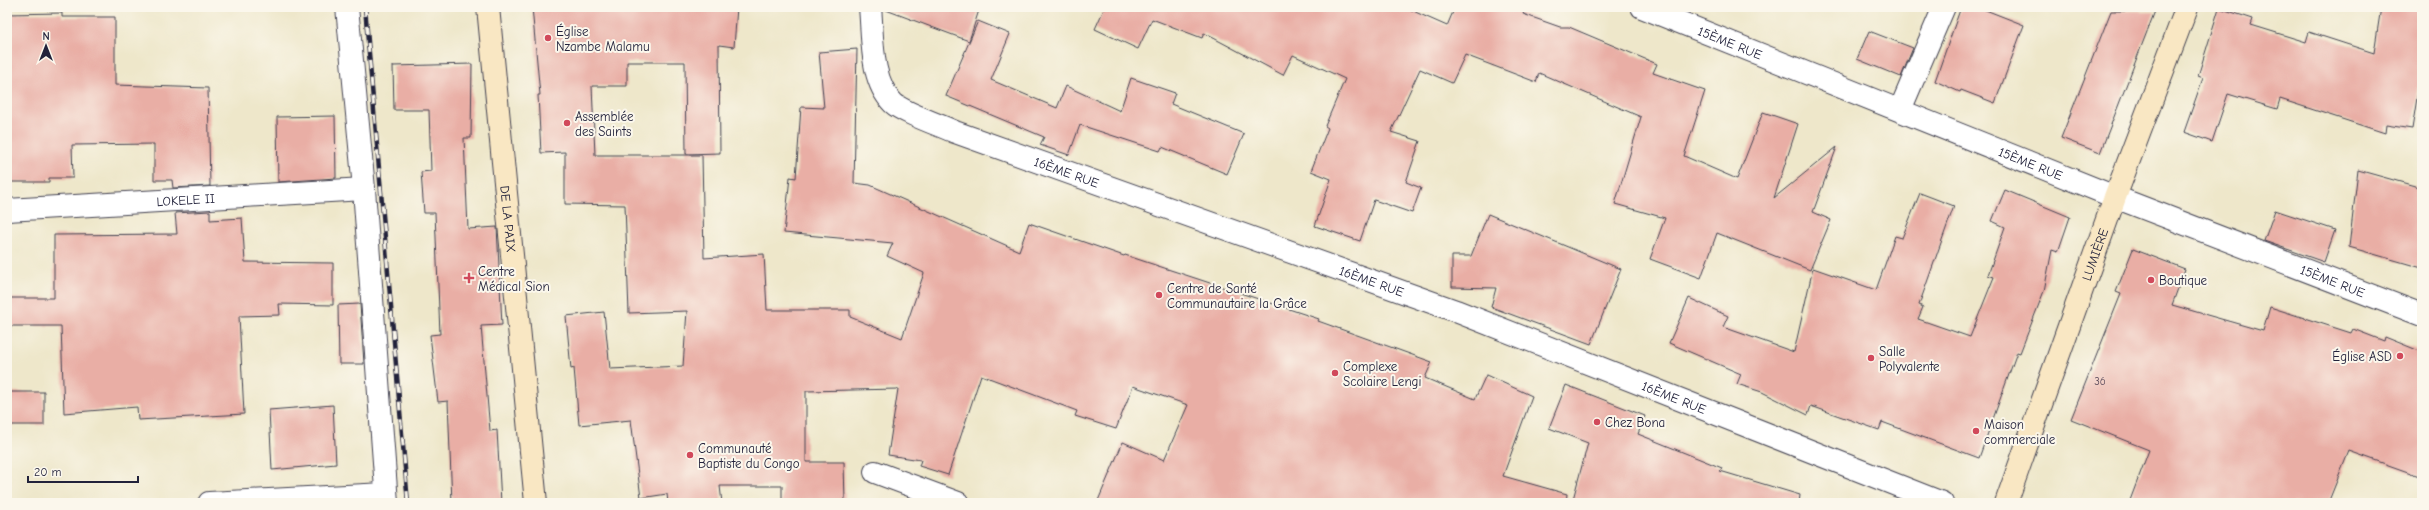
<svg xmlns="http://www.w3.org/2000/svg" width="2429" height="510" viewBox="0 0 2429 510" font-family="'Comic Neue',sans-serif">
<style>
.building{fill:#e9aea5}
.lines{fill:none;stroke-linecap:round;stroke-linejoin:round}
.street-casing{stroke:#414050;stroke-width:24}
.secondary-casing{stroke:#414050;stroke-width:24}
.street{stroke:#fff;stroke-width:22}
.secondary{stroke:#f9e7c3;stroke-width:22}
.rail-casing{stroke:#22223b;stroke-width:4.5}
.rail{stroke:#fbf7ec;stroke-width:3;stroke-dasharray:9;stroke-linecap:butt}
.poi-dot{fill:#d1495b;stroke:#fbf7ec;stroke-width:1.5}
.labels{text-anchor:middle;stroke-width:4;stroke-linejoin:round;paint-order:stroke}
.number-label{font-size:11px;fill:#544556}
.poi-label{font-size:13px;fill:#22223b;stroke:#fbf7ec;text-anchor:start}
.street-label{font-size:13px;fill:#22223b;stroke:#fbf7ec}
</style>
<rect width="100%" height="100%" fill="#fbf7ec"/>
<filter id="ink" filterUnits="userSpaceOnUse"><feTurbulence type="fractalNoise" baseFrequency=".025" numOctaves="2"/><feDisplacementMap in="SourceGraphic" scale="8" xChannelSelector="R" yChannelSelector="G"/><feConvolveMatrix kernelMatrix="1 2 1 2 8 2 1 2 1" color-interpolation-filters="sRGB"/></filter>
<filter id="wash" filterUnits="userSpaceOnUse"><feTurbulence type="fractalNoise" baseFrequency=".012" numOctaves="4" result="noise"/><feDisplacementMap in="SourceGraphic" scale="16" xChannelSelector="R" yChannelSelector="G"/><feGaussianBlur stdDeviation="0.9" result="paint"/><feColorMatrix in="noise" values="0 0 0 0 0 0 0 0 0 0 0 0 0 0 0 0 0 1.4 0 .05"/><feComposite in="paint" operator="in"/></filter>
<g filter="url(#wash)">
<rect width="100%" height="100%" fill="#eee7ca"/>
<g id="blocks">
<g class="building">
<path d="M 532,7 L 737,7 L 734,47 L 719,45 L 720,153 L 686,154 L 685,62 L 627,62 L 627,86 L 592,86 L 595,155 L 702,155 L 704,258 L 764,254 L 767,310 L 850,310 L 850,317 L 902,338 L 924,273 L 887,256 L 893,243 L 784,233 L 790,177 L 796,178 L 801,107 L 824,108 L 819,52 L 857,49 L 854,183 L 870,185 L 1019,251 L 1029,223 L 1124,256 L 1125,255 L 1319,319 L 1318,321 L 1432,362 L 1425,378 L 1475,399 L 1486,375 L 1532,396 L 1503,476 L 1567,494 L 1566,503 L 1097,503 L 1123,442 L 1164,460 L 1188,405 L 1133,386 L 1116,429 L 1075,416 L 1077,411 L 981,375 L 948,475 L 919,466 L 921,460 L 888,455 L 898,389 L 806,391 L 806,462 L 844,462 L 845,503 L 782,503 L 782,486 L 720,486 L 722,503 L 668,503 L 667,494 L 641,498 L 631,420 L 579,425 L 574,368 L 571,369 L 566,316 L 604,312 L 610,369 L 683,366 L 687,311 L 629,313 L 625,205 L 565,204 L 565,152 L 541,153 L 538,95 L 540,95 Z"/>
<path d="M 887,7 L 980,7 L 969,41 L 886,10 Z"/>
<path d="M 1105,7 L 1404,7 L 1447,26 L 1455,7 L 1526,7 L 1523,14 L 1560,27 L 1569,27 L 1657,64 L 1653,73 L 1705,91 L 1684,156 L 1737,179 L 1763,112 L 1798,124 L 1774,198 L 1837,147 L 1813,212 L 1831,220 L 1810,270 L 1717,233 L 1701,278 L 1650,259 L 1665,218 L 1615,204 L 1641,117 L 1539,73 L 1536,82 L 1465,55 L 1452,83 L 1420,69 L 1391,132 L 1420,141 L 1406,182 L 1421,188 L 1412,213 L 1374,200 L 1360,241 L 1315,226 L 1331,179 L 1311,171 L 1328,128 L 1325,126 L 1345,79 L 1293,55 L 1283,75 L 1204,33 L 1202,38 L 1152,19 L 1138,49 L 1095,29 Z"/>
<path d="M 1961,7 L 1978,7 L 2024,25 L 1995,103 L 1961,90 L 1960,92 L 1935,81 Z"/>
<path d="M 2381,7 L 2422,7 L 2422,67 L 2412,129 L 2386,125 L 2385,133 L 2280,99 L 2277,109 L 2228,94 L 2212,142 L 2184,132 L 2203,78 L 2198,76 L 2219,8 L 2253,19 L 2251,25 L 2306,42 L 2309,32 L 2374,53 Z"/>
<path d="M 2111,11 L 2155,11 L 2100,153 L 2061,138 Z"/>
<path d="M 62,13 L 62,17 L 115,17 L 115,85 L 208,88 L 210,186 L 173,188 L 172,180 L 154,180 L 154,144 L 72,145 L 73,178 L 49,178 L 49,182 L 7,182 L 7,14 Z"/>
<path d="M 978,21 L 1010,34 L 991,80 L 1057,108 L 1066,86 L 1120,111 L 1131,78 L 1175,93 L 1171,104 L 1244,134 L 1227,174 L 1162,147 L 1160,151 L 1080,125 L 1069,155 L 1040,145 L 1044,137 L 946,96 Z"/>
<path d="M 1869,31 L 1913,48 L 1901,77 L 1857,59 Z"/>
<path d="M 472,64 L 471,138 L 464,138 L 468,229 L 497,227 L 502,325 L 481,326 L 490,431 L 497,430 L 501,503 L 452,503 L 448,401 L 438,402 L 430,335 L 440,334 L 435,213 L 424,213 L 421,172 L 431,171 L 429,110 L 394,110 L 393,66 Z"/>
<path d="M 335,116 L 336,178 L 278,182 L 277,117 Z"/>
<path d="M 2358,170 L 2422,188 L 2422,268 L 2349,247 Z"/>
<path d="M 2005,190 L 2070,217 L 2058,252 L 2052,250 L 2044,291 L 2020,353 L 2017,352 L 1979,458 L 1882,422 L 1879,430 L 1811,406 L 1808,415 L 1762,392 L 1737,384 L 1741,374 L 1669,343 L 1689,298 L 1728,316 L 1723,327 L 1794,352 L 1813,268 L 1876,290 L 1895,236 L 1902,238 L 1920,193 L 1954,206 L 1919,305 L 1923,307 L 1918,319 L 1970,337 L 1994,277 L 1988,275 L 2005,227 L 1992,221 Z"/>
<path d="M 2275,210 L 2335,230 L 2324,262 L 2264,241 Z"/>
<path d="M 210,211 L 210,220 L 242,218 L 245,262 L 333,263 L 333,305 L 279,304 L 280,315 L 239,316 L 244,414 L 138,420 L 137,407 L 64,413 L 61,326 L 7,326 L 7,298 L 54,298 L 54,235 L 177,234 L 175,213 Z"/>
<path d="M 1488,214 L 1621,269 L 1591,344 L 1491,307 L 1496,288 L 1452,287 L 1452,256 L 1471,256 Z"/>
<path d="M 2133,249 L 2185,269 L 2172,305 L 2263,331 L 2270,307 L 2351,333 L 2353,329 L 2384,341 L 2385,337 L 2422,352 L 2422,477 L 2349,451 L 2328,503 L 2129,503 L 2149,450 L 2071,419 L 2121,294 L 2116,292 Z"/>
<path d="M 360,304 L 364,364 L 339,364 L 338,305 Z"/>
<path d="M 1566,385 L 1645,416 L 1638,434 L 1722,468 L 1720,471 L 1800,495 L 1799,503 L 1572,503 L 1588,443 L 1549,428 Z"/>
<rect x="7" y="392" width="37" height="33"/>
<path d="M 333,405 L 336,464 L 272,470 L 269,410 Z"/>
</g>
</g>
</g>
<g filter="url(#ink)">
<use href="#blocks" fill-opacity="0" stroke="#414050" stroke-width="1"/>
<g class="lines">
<g class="street-casing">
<g id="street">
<path d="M 347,7 L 364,189 L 387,503"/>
<path id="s1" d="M 870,7 C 873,38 870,80 893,103 C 902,112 942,126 955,132 L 1456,311 L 1942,503"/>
<path id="s2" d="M 1642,7 L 2115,197 L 2422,315"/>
<path d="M 1900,110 L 1944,7"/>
<path id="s3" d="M 7,210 L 364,189"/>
<path d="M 875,472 L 958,503"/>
<path d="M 209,503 L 385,494"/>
</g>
</g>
<g class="secondary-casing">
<g id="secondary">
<path id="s4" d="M 488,7 L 536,503"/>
<path id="s5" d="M 2006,503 L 2115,197 L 2187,7"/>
</g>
</g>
<use href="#street" class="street"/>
<use href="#secondary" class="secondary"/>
<g class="rail-casing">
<path id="rail" d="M 365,7 L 408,503"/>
</g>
<use href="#rail" class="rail"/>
</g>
</g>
<g class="poi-dot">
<circle cx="548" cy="38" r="4"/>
<circle cx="567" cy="123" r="4"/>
<path d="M467 272h4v4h4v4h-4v4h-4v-4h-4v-4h4z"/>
<circle cx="2151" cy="280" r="4"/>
<circle cx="1159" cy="295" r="4"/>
<circle cx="2400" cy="356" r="4"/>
<circle cx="1871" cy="358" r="4"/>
<circle cx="1335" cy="373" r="4"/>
<circle cx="1597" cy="422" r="4"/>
<circle cx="1976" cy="431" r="4"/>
<circle cx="690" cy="455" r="4"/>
</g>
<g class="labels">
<g class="number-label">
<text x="2100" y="385">36</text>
</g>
<g class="poi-label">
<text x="556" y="36">Église<tspan x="556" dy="15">Nzambe Malamu</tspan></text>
<text x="575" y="121">Assemblée<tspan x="575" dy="15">des Saints</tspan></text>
<text x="478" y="276">Centre<tspan x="478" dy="15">Médical Sion</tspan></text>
<text x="2159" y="285">Boutique</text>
<text x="1167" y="293">Centre de Santé<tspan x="1167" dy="15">Communautaire la Grâce</tspan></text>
<text x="1879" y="356">Salle<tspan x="1879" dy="15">Polyvalente</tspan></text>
<text x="2392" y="361" text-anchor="end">Église ASD</text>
<text x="1343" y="371">Complexe<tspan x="1343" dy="15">Scolaire Lengi</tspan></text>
<text x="1605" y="427">Chez Bona</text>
<text x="1984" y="429">Maison<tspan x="1984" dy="15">commerciale</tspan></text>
<text x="698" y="453">Communauté<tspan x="698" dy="15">Baptiste du Congo</tspan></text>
</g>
<g class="street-label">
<text dy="5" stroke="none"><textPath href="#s2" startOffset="95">15ÈME RUE</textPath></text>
<text dy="5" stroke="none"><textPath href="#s2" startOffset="419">15ÈME RUE</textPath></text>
<text dy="5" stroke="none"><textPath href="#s1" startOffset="288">16ÈME RUE</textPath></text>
<text dy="5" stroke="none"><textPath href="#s3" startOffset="179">LOKELE II</textPath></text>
<text dy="5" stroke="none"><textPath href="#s4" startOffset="213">DE LA PAIX</textPath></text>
<text dy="5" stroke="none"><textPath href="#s5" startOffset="264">LUMIÈRE</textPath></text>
<text dy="5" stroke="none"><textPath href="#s1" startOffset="612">16ÈME RUE</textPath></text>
<text dy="5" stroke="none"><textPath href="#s2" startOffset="743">15ÈME RUE</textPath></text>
<text dy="5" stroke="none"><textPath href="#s1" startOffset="936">16ÈME RUE</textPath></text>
</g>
</g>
<rect width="2429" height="510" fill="none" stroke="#fbf7ec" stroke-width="24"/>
<g transform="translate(46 46)" stroke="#fbf7ec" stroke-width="3" paint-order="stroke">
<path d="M0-3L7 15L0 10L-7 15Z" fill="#22223b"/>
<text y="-6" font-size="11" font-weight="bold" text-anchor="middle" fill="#22223b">N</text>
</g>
<path d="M28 476v6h110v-6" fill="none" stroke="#22223b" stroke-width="2"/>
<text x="34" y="476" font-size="12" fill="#22223b" stroke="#fbf7ec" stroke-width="3" paint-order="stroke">20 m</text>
</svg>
